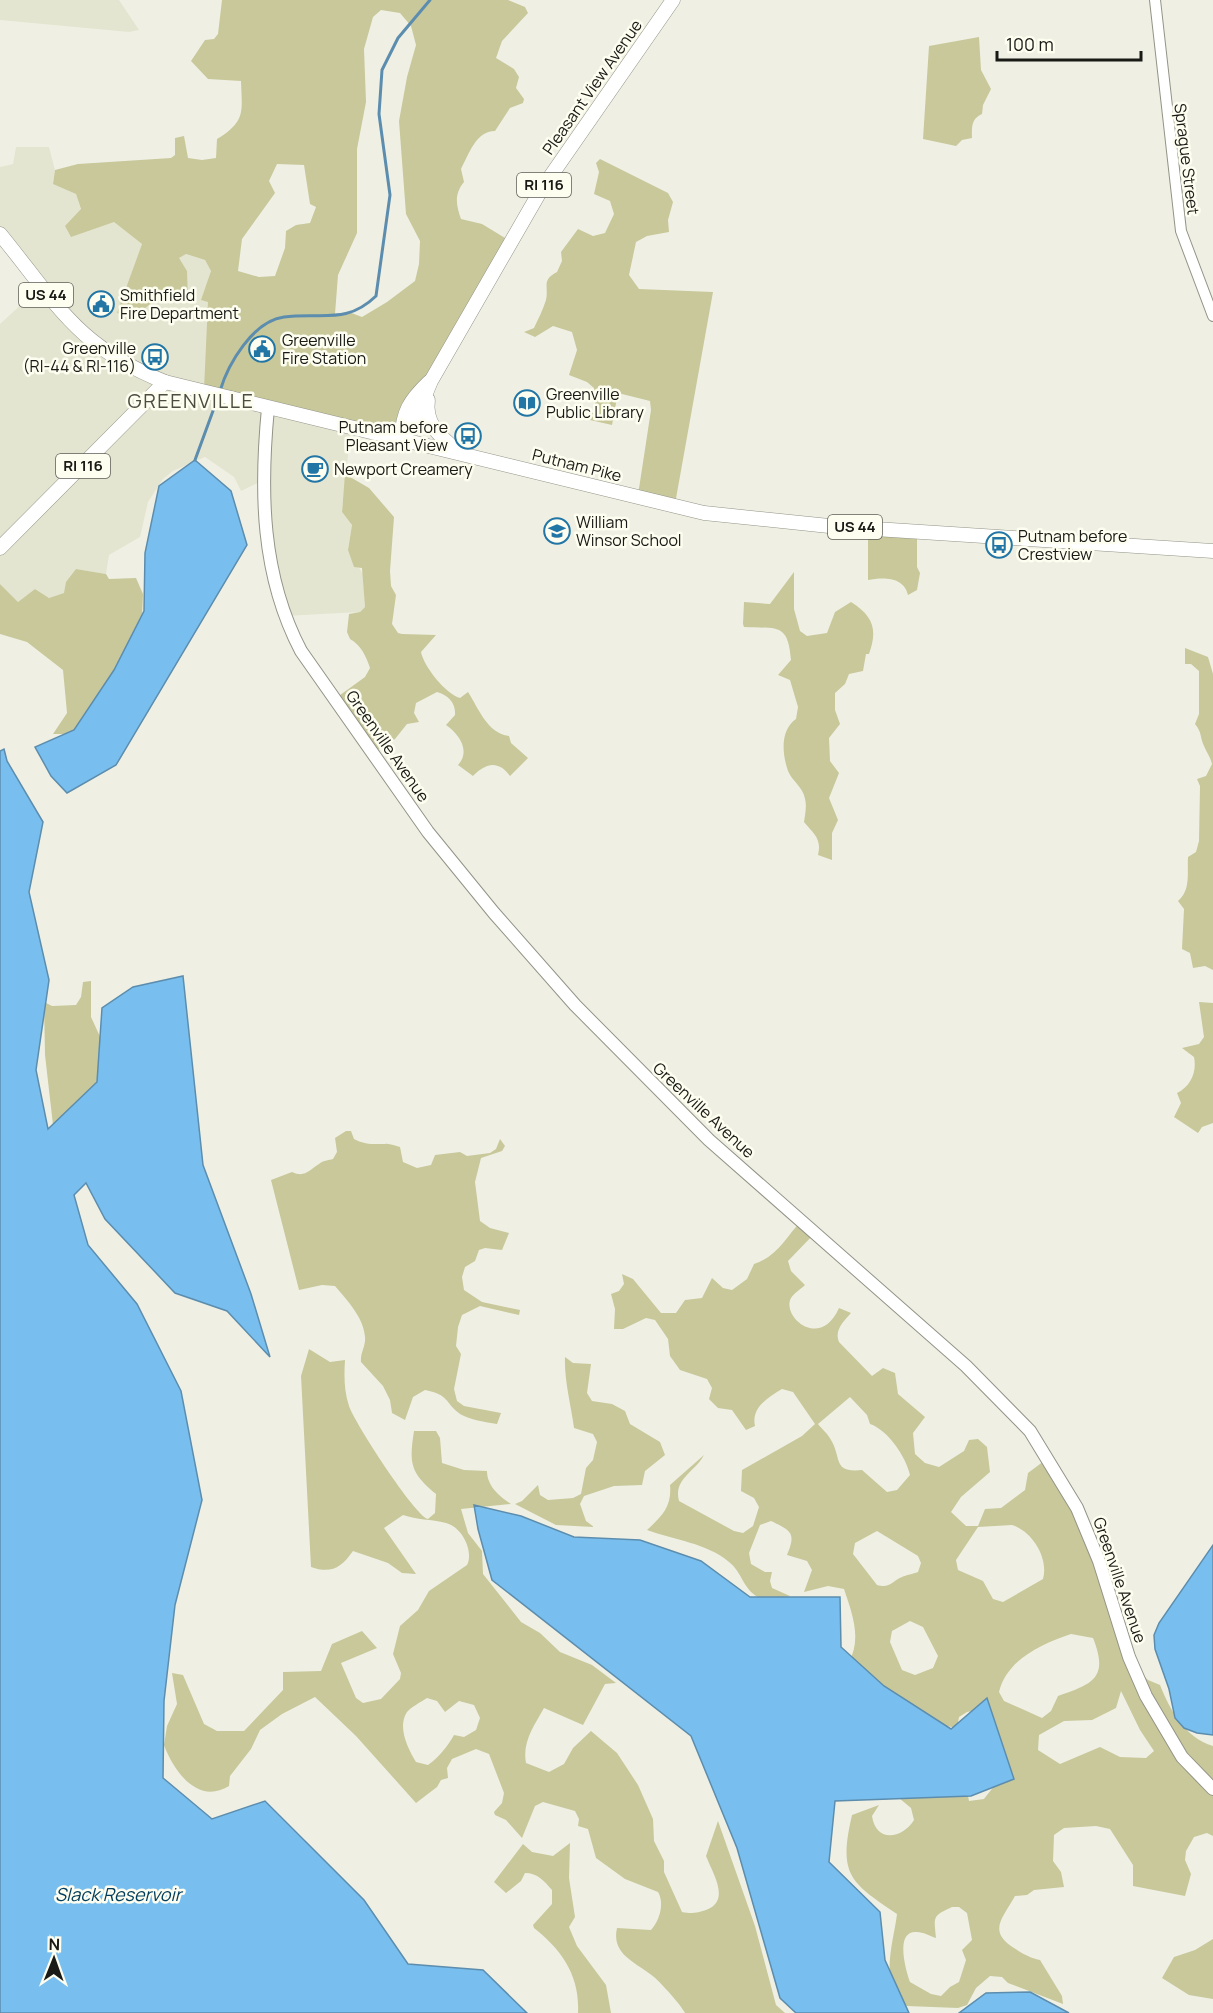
<svg xmlns="http://www.w3.org/2000/svg" width="1213" height="2013" viewBox="0 0 1213 2013" font-family="Manrope,sans-serif">
<style>
.built{fill:#e4e5d0}
.green{fill:#c8c89b;fill-rule:evenodd}
.water{fill:#78bfef;stroke:#5c8dae;stroke-width:1.5}
.lines{fill:none;stroke-linecap:round;stroke-linejoin:round}
.stream{stroke:#5c8dae;stroke-width:3}
.tertiary-casing{stroke:#939487;stroke-width:12}
.secondary-casing{stroke:#939487;stroke-width:14}
.primary-casing{stroke:#939487;stroke-width:15}
.tertiary{stroke:#fff;stroke-width:10}
.secondary{stroke:#fff;stroke-width:12}
.primary{stroke:#fff;stroke-width:14}
.labels{text-anchor:middle;stroke-width:5;stroke-linejoin:round;paint-order:stroke}
.shield{fill:#fdfdf0;stroke:#5d5d57;stroke-width:1.5}
.shield-label{font-size:15px;font-weight:bold;fill:#191915}
.street-label{font-size:16px;fill:#191915;stroke:#fdfdf0}
.poi-label{font-size:16px;fill:#191915;stroke:#fdfdf0;text-anchor:start}
.water-label{font-size:18px;font-style:italic;fill:#003d5c;stroke:#fdfdf0}
.quarter-label{font-size:20px;letter-spacing:1.5px;fill:#4c4c41;stroke:#fdfdf0}
</style>
<rect width="100%" height="100%" fill="#eff0e3"/>
<g class="built">
<path d="M 0,0 L 119,0 L 139,30 L 129,32 L 0,20 Z"/>
<path d="M 16,147 L 49,147 L 55,170 L 53,183 L 76,194 L 81,210 L 66,226 L 114,222 L 142,244 L 118,313 L 133,318 L 154,301 L 187,300 L 187,271 L 178,258 L 186,254 L 205,260 L 211,271 L 202,300 L 208,301 L 351,430 L 342,507 L 342,512 L 352,525 L 348,550 L 363,574 L 365,607 L 360,612 L 285,616 L 262,481 L 241,491 L 234,477 L 205,457 L 173,471 L 163,479 L 148,502 L 140,537 L 109,555 L 106,574 L 76,569 L 67,582 L 65,593 L 49,598 L 35,589 L 18,602 L 0,584 L 0,324 L 38,289 L 0,235 L 0,167 L 13,164 Z"/>
</g>
<g class="green">
<path d="M 222,0 L 508,0 L 525,7 L 528,13 L 502,41 L 496,58 L 514,69 L 519,77 L 516,88 L 524,99 L 523,103 L 510,108 L 495,131 C 476,131 469,154 461,169 L 464,182 C 454,194 456,205 461,219 L 482,224 L 510,241 L 402,435 L 204,389 L 208,302 L 201,300 L 211,271 L 205,260 L 186,254 L 179,258 L 187,271 L 188,300 L 154,301 L 133,318 L 117,313 L 142,244 L 114,222 L 71,237 L 65,226 L 81,209 L 76,194 L 53,184 L 55,170 L 78,164 L 171,158 L 175,155 L 175,138 L 184,136 L 188,158 L 202,160 L 216,158 L 217,139 C 246,121 242,112 241,81 L 208,79 L 191,61 L 205,40 L 214,39 L 218,34 ZM 381,10 L 400,13 L 411,26 L 416,45 L 407,77 L 399,121 L 406,214 L 420,241 L 419,264 L 415,281 L 387,302 L 362,317 L 349,312 L 335,314 L 338,275 L 357,233 L 357,149 L 366,102 L 364,49 L 373,17 ZM 277,164 L 304,165 L 310,204 L 316,207 L 310,223 L 296,225 L 286,231 L 285,248 L 275,276 L 259,277 L 238,271 L 242,239 L 275,193 L 269,181 Z"/>
<path d="M 979,37 L 981,70 L 991,89 L 983,105 L 982,114 C 971,119 972,127 972,138 L 962,140 L 956,146 L 923,139 L 929,46 Z"/>
<path d="M 600,159 L 668,193 L 673,202 L 668,220 L 669,232 L 647,236 L 636,242 L 629,275 L 639,289 L 713,292 L 675,504 L 638,495 L 651,410 L 650,401 L 622,394 L 617,398 L 612,425 L 590,420 L 595,405 L 594,388 L 587,382 L 569,375 L 577,350 L 572,332 L 553,326 L 535,337 L 524,332 L 534,328 C 538,319 543,310 546,300 C 549,287 541,280 557,272 L 562,261 L 561,252 L 578,229 L 593,236 L 605,233 L 614,214 L 610,201 L 594,194 L 599,172 L 596,163 Z"/>
<path d="M 345,474 L 369,488 L 394,517 L 390,571 L 391,586 L 396,595 L 392,624 L 398,633 L 402,634 L 436,635 L 421,652 C 424,667 446,694 460,698 L 468,692 C 479,709 487,733 509,736 L 511,743 L 528,758 L 510,776 C 498,760 486,763 473,776 L 458,765 C 471,751 459,734 446,725 L 455,715 C 456,703 448,695 437,692 L 416,703 L 414,713 L 419,722 L 407,724 L 395,739 L 374,752 L 336,698 L 365,677 L 370,668 C 366,656 361,645 350,639 L 347,632 L 349,614 L 360,612 L 365,607 L 362,568 L 354,567 L 348,550 L 352,525 L 342,512 Z"/>
<path d="M 868,526 L 917,529 L 917,567 L 920,573 L 917,590 L 908,595 C 904,577 884,577 868,580 Z"/>
<path d="M 76,569 L 106,574 L 109,579 L 136,578 L 143,594 L 142,617 L 83,727 L 67,734 L 53,734 L 67,713 L 63,670 L 27,642 L 0,634 L 0,584 L 18,602 L 35,589 L 49,598 L 64,593 L 66,582 Z"/>
<path d="M 794,572 L 794,609 L 800,631 L 807,636 L 827,633 L 835,612 L 851,602 C 873,616 878,629 869,654 L 866,654 L 863,671 L 849,674 L 845,684 L 835,693 L 835,710 L 840,724 L 829,738 L 830,761 L 839,773 L 829,798 L 838,820 L 832,833 L 832,860 L 818,855 C 822,839 814,834 804,822 C 805,815 807,806 805,799 C 803,787 792,781 788,771 C 782,754 780,730 796,719 L 798,707 L 790,680 L 778,675 L 791,660 C 788,622 777,629 744,627 L 743,624 L 744,602 L 770,604 Z"/>
<path d="M 1185,648 L 1208,657 L 1213,674 L 1213,970 L 1205,966 L 1193,968 L 1190,953 L 1182,949 L 1184,909 L 1178,901 C 1191,890 1187,873 1188,857 L 1196,852 L 1199,841 L 1200,786 L 1197,779 L 1206,776 L 1212,764 C 1210,756 1207,753 1204,746 C 1200,738 1202,732 1195,724 L 1199,714 L 1199,671 L 1191,664 L 1185,664 Z"/>
<path d="M 91,981 L 91,1017 L 102,1041 L 102,1066 L 89,1103 L 53,1125 L 45,1055 L 44,1002 L 52,1006 L 76,1005 L 81,997 L 83,982 Z"/>
<path d="M 1199,1002 L 1213,1003 L 1213,1123 L 1202,1127 L 1198,1133 L 1174,1117 L 1181,1103 L 1177,1093 C 1191,1086 1197,1072 1194,1057 L 1182,1048 L 1199,1044 L 1204,1037 Z"/>
<path d="M 346,1131 L 351,1131 L 354,1139 C 365,1145 374,1144 385,1144 C 389,1143 395,1146 400,1147 L 403,1162 L 417,1168 L 431,1165 L 435,1155 L 460,1152 L 467,1156 L 490,1153 L 496,1149 L 500,1139 L 505,1146 L 502,1151 L 481,1158 L 475,1182 L 480,1221 L 490,1228 L 509,1233 L 502,1250 L 485,1248 L 479,1250 L 475,1261 L 465,1267 L 462,1277 L 464,1290 L 482,1302 L 520,1310 L 519,1315 L 480,1306 L 462,1315 L 458,1327 L 456,1346 L 461,1354 L 454,1389 L 457,1401 L 464,1406 L 501,1413 L 497,1424 C 485,1422 470,1420 460,1414 C 444,1402 450,1395 425,1390 L 413,1397 L 405,1420 L 392,1413 L 390,1400 L 383,1386 L 361,1362 C 360,1353 366,1346 365,1337 C 364,1318 347,1300 335,1286 L 322,1285 L 299,1290 L 271,1180 L 292,1172 C 305,1178 309,1170 319,1164 C 322,1161 329,1160 333,1159 L 337,1152 L 335,1138 Z"/>
<path d="M 802,1220 L 815,1233 L 788,1261 L 791,1271 L 805,1285 C 801,1289 794,1293 791,1298 C 781,1316 820,1351 839,1308 L 851,1313 C 844,1321 834,1330 839,1342 L 872,1376 L 883,1368 L 895,1373 L 898,1394 L 925,1417 L 913,1433 L 915,1454 L 925,1463 L 939,1467 L 964,1451 L 969,1440 L 978,1439 L 987,1447 L 990,1472 L 961,1497 L 951,1512 L 966,1526 L 978,1526 L 985,1509 L 1001,1508 L 1025,1490 L 1028,1473 L 1048,1458 L 1056,1468 L 1139,1671 L 1148,1680 L 1160,1685 C 1170,1710 1185,1738 1213,1746 L 1213,1836 L 1207,1833 L 1194,1837 L 1186,1851 L 1185,1860 L 1191,1874 L 1185,1896 L 1133,1886 L 1133,1865 L 1110,1829 L 1096,1826 L 1064,1828 L 1054,1835 L 1053,1861 L 1061,1872 L 1064,1887 L 1034,1890 L 1027,1895 L 1015,1896 C 1003,1918 987,1931 1014,1948 C 1023,1954 1030,1958 1040,1960 L 1062,1996 L 1063,2004 L 1008,1983 L 1002,1977 L 990,1976 L 976,1988 L 967,2005 L 958,2008 L 907,2006 C 877,1990 894,1940 897,1914 C 850,1882 838,1875 852,1815 L 879,1805 L 872,1816 C 876,1843 902,1839 914,1820 L 911,1808 L 899,1798 L 926,1786 L 967,1791 L 969,1801 L 984,1799 C 990,1791 1001,1779 1004,1770 C 1010,1746 994,1725 978,1710 L 967,1712 L 959,1717 L 957,1728 L 936,1724 L 849,1662 C 862,1638 852,1613 844,1589 L 828,1586 L 804,1592 L 812,1570 L 807,1561 L 787,1555 C 796,1533 792,1531 771,1521 L 760,1525 L 749,1553 L 751,1564 L 765,1572 L 772,1572 L 770,1581 L 772,1588 L 790,1596 C 779,1599 769,1603 758,1597 C 743,1589 742,1572 729,1562 C 707,1543 674,1540 647,1530 C 662,1516 672,1507 670,1485 L 704,1455 C 696,1471 673,1479 679,1501 L 734,1531 L 743,1533 L 753,1526 L 759,1507 L 754,1498 L 741,1491 L 742,1470 L 802,1436 L 815,1424 L 793,1392 L 782,1389 C 767,1398 751,1408 755,1426 L 746,1430 L 732,1410 L 718,1408 L 709,1399 L 712,1388 L 707,1379 L 680,1370 L 670,1356 L 668,1339 L 655,1320 L 646,1318 L 623,1329 L 614,1329 L 615,1309 L 611,1294 L 619,1291 L 624,1284 L 622,1274 L 633,1279 L 661,1313 L 676,1313 L 685,1300 L 702,1298 L 712,1278 L 723,1288 L 732,1290 L 747,1279 L 754,1264 C 778,1256 786,1237 802,1220 ZM 850,1397 L 867,1415 L 870,1424 C 888,1430 906,1457 910,1475 L 897,1490 L 887,1492 L 862,1470 C 832,1473 842,1458 831,1440 C 828,1434 822,1429 818,1424 ZM 1012,1525 C 1032,1531 1049,1558 1043,1579 L 1003,1602 L 993,1599 L 983,1581 L 958,1570 L 956,1560 L 978,1527 ZM 877,1531 L 918,1556 L 921,1563 L 918,1572 C 913,1574 906,1575 902,1577 C 892,1581 890,1589 877,1585 L 853,1554 L 855,1543 ZM 910,1621 L 923,1627 L 938,1656 L 933,1668 L 915,1675 L 902,1670 L 890,1642 L 892,1631 ZM 1071,1634 L 1093,1638 C 1109,1678 1093,1684 1058,1696 L 1051,1711 L 1042,1718 L 1004,1701 L 999,1692 C 1007,1659 1042,1644 1071,1634 ZM 1121,1691 L 1140,1730 L 1154,1751 L 1146,1758 L 1120,1757 L 1100,1747 L 1060,1764 L 1038,1750 L 1039,1735 L 1064,1721 L 1092,1720 L 1116,1708 ZM 952,1907 L 959,1907 L 967,1913 L 972,1940 L 962,1950 L 966,1960 L 959,1982 L 950,1987 L 941,1996 L 931,1994 L 910,1982 C 906,1971 894,1930 917,1932 C 923,1932 930,1936 936,1938 C 934,1917 932,1916 952,1907 Z"/>
<path d="M 309,1349 L 330,1362 L 345,1360 C 344,1376 344,1391 349,1406 C 354,1422 415,1516 428,1519 L 435,1513 L 436,1494 C 410,1473 409,1463 414,1431 L 436,1431 L 440,1438 L 442,1463 L 464,1470 L 487,1471 C 487,1486 499,1496 511,1504 L 461,1509 L 468,1533 L 482,1551 L 483,1574 L 521,1622 L 540,1633 L 560,1652 L 592,1665 L 616,1683 L 605,1684 L 583,1725 L 544,1708 C 534,1726 522,1742 526,1763 L 549,1772 L 564,1764 L 573,1748 L 591,1731 L 617,1753 L 638,1785 L 653,1819 L 654,1841 L 664,1861 L 664,1872 L 682,1912 C 692,1914 697,1913 706,1910 C 731,1901 713,1874 706,1856 L 718,1821 L 755,1926 L 776,2005 L 785,2013 L 685,2013 C 681,2005 661,1983 654,1977 C 636,1962 611,1955 617,1928 L 651,1930 C 659,1921 665,1904 658,1892 L 625,1879 L 596,1858 L 588,1829 L 578,1826 L 579,1819 L 575,1811 L 543,1802 L 535,1806 L 522,1838 L 506,1820 L 495,1815 L 494,1812 L 502,1803 L 504,1793 L 489,1754 L 476,1749 L 452,1759 L 447,1768 L 448,1778 L 441,1780 L 437,1787 L 416,1803 L 356,1736 L 315,1697 L 282,1714 L 260,1730 L 251,1749 L 230,1776 L 229,1786 C 198,1805 174,1772 164,1745 L 167,1726 L 177,1704 L 172,1673 L 183,1675 L 204,1724 L 217,1731 L 244,1731 L 283,1690 L 283,1672 L 321,1671 L 332,1644 L 362,1631 L 377,1648 L 341,1663 L 356,1698 L 363,1703 L 381,1699 L 400,1679 L 401,1673 L 393,1654 L 400,1626 L 418,1610 L 429,1591 L 467,1565 C 474,1551 462,1527 446,1523 C 431,1519 417,1520 403,1515 L 384,1528 L 416,1574 L 402,1573 L 388,1563 L 353,1551 C 341,1568 331,1574 311,1567 L 301,1376 ZM 427,1698 L 437,1701 L 445,1712 L 459,1701 L 474,1705 L 480,1718 L 476,1730 L 464,1737 L 454,1735 C 447,1747 439,1757 428,1765 L 416,1762 C 408,1749 397,1727 407,1712 C 411,1707 421,1702 427,1698 Z"/>
<path d="M 565,1357 L 573,1363 L 591,1364 L 587,1393 L 592,1401 L 612,1404 L 625,1411 L 630,1424 L 660,1442 L 665,1455 L 645,1471 L 642,1485 L 614,1486 L 584,1496 L 580,1504 L 586,1521 L 594,1527 L 556,1525 L 515,1504 L 522,1501 L 538,1485 L 540,1495 L 548,1500 L 573,1498 L 581,1494 L 586,1468 L 593,1460 L 597,1442 L 593,1434 L 574,1428 C 571,1405 564,1380 565,1357 Z"/>
<path d="M 570,1843 L 569,1878 L 575,1917 L 569,1927 L 577,1946 L 606,1985 L 611,2013 L 578,2013 C 580,1976 562,1950 534,1928 L 533,1925 L 552,1904 L 552,1890 C 544,1881 538,1873 525,1873 L 521,1881 L 506,1893 L 494,1882 L 523,1844 L 532,1852 L 553,1856 Z"/>
<path d="M 1213,1939 L 1213,1999 L 1189,1995 L 1162,1978 L 1174,1957 L 1195,1950 Z"/>
</g>
<g class="water">
<path d="M 195,460 L 231,491 L 247,545 L 116,765 L 67,793 L 51,776 L 35,747 L 74,730 L 114,670 L 144,611 L 145,553 L 159,486 Z"/>
<path d="M 4,749 L 7,761 L 43,822 L 29,892 L 49,980 L 36,1070 L 48,1129 L 97,1082 L 102,1008 L 133,987 L 183,976 L 203,1165 L 251,1294 L 270,1357 L 227,1311 L 175,1293 L 105,1219 L 86,1183 L 74,1195 L 88,1245 L 137,1304 L 181,1391 L 202,1500 L 175,1605 L 164,1701 L 163,1778 L 212,1819 L 265,1801 L 364,1900 L 408,1964 L 483,1970 L 527,2013 L 0,2013 L 0,751 Z"/>
<path d="M 474,1505 L 521,1516 L 574,1537 L 640,1540 L 701,1561 L 750,1597 L 840,1597 L 841,1647 L 884,1686 L 951,1729 L 987,1698 L 1014,1779 L 971,1796 L 835,1801 L 829,1862 L 880,1912 L 885,1960 L 909,2013 L 796,2013 L 780,1998 L 737,1848 L 691,1736 L 492,1580 L 478,1529 Z"/>
<path d="M 1213,1545 L 1213,1735 L 1197,1733 L 1184,1728 L 1175,1718 L 1169,1689 L 1155,1649 L 1154,1635 L 1159,1623 Z"/>
<path d="M 1030,1992 L 1069,2013 L 959,2013 L 986,1993 Z"/>
</g>
<g class="lines">
<g class="stream">
<path d="M 220,391 C 228,364 253,321 284,317 C 322,312 346,325 376,296 L 390,195 L 379,114 L 382,70 L 398,38 L 430,0"/>
<path d="M 195,460 L 217,400"/>
</g>
<g class="tertiary-casing">
<path id="tertiary" d="M 1155,0 L 1181,231 L 1213,316"/>
</g>
<g class="secondary-casing">
<path id="secondary" d="M 268,408 C 260,491 261,575 301,651 L 428,832 L 494,913 L 575,1005 L 709,1140 L 966,1366 L 1030,1431 L 1077,1508 L 1099,1561 L 1129,1657 L 1146,1696 L 1182,1757 L 1213,1789"/>
</g>
<g class="primary-casing">
<g id="primary">
<path d="M 0,234 C 58,305 76,346 165,382 L 704,513 L 829,526 L 1213,551"/>
<path d="M 428,400 C 424,425 442,438 459,452"/>
<path d="M 401,439 L 414,422 L 431,381 L 541,190 L 673,0"/>
<path d="M 401,439 C 403,412 409,401 429,382"/>
<path d="M 0,548 L 165,382"/>
</g>
</g>
<use href="#tertiary" class="tertiary"/>
<use href="#secondary" class="secondary"/>
<use href="#primary" class="primary"/>
</g>
<defs>
<g id="civic-ring" transform="scale(1.35)"><circle r="9.5" fill="#fdfdf0" stroke="#2276a6" stroke-width="1.5"/><path d="M-.6-6.5H3V-4.5H.6V-3L4-1V1h2V6H-6V1h2V-1L-.6-3ZM-1.2 2.5V6h2.4V2.5Z" fill="#2276a6"/></g>
<g id="bus-ring" transform="scale(1.35)"><circle r="9.5" fill="#fdfdf0" stroke="#2276a6" stroke-width="1.5"/><path d="M-5-6H5V4H4V6H2V4H-2V6H-4V4H-5ZM-3.5-4V0h7V-4ZM-3.5 1.2v1.5H-2V1.2ZM2 1.2v1.5H3.5V1.2Z" fill="#2276a6"/></g>
<g id="library-ring" transform="scale(1.35)"><circle r="9.5" fill="#fdfdf0" stroke="#2276a6" stroke-width="1.5"/><path d="M-6-4Q-3-5.5-.7-3.5V5Q-3 3-6 4ZM6-4Q3-5.5 .7-3.5V5Q3 3 6 4Z" fill="#2276a6"/></g>
<g id="cafe-ring" transform="scale(1.35)"><circle r="9.5" fill="#fdfdf0" stroke="#2276a6" stroke-width="1.5"/><path d="M-5.5-4.5H6V0H3Q3 3.5 0 3.5H-2.5Q-5.5 3.5-5.5 0ZM3-3.2v2h1.7v-2ZM-6 4.5H4V6H-6Z" fill="#2276a6"/></g>
<g id="school-ring" transform="scale(1.35)"><circle r="9.5" fill="#fdfdf0" stroke="#2276a6" stroke-width="1.5"/><path d="M0-5L7-2L0 1L-7-2ZM-4 1L0 2.5L4 1V4Q0 6-4 4Z" fill="#2276a6"/></g>
</defs>
<g fill-rule="evenodd">
<use href="#civic-ring" x="101" y="304"/>
<use href="#civic-ring" x="262" y="349"/>
<use href="#bus-ring" x="155" y="357"/>
<use href="#library-ring" x="527" y="403"/>
<use href="#bus-ring" x="468" y="436"/>
<use href="#cafe-ring" x="315" y="469"/>
<use href="#school-ring" x="557" y="531"/>
<use href="#bus-ring" x="999" y="545"/>
</g>
<g class="labels">
<g class="shield">
<rect x="517" y="173" width="54" height="24" rx="4.5"/>
<rect x="19" y="283" width="54" height="24" rx="4.5"/>
<rect x="56" y="454" width="54" height="24" rx="4.5"/>
<rect x="828" y="515" width="54" height="24" rx="4.5"/>
</g>
<g class="shield-label">
<text x="544" y="190">RI 116</text>
<text x="46" y="300">US 44</text>
<text x="83" y="471">RI 116</text>
<text x="855" y="532">US 44</text>
</g>
<g class="street-label">
<text transform="translate(592 87) rotate(-55)" y="6">Pleasant View Avenue</text>
<text transform="translate(1187 159) rotate(83)" y="6">Sprague Street</text>
<text transform="translate(577 465) rotate(14)" y="6">Putnam Pike</text>
<text transform="translate(388 746) rotate(55)" y="6">Greenville Avenue</text>
<text transform="translate(704 1110) rotate(43)" y="6">Greenville Avenue</text>
<text transform="translate(1120 1580) rotate(71)" y="6">Greenville Avenue</text>
</g>
<g class="poi-label">
<text x="120" y="301">Smithfield<tspan x="120" dy="18">Fire Department</tspan></text>
<text x="282" y="346">Greenville<tspan x="282" dy="18">Fire Station</tspan></text>
<text x="136" y="354" text-anchor="end">Greenville<tspan x="136" dy="18">(RI-44 &amp; RI-116)</tspan></text>
<text x="546" y="400">Greenville<tspan x="546" dy="18">Public Library</tspan></text>
<text x="448" y="433" text-anchor="end">Putnam before<tspan x="448" dy="18">Pleasant View</tspan></text>
<text x="334" y="475">Newport Creamery</text>
<text x="576" y="528">William<tspan x="576" dy="18">Winsor School</tspan></text>
<text x="1018" y="542">Putnam before<tspan x="1018" dy="18">Crestview</tspan></text>
</g>
<g class="water-label">
<text x="118" y="1901">Slack Reservoir</text>
</g>
<g class="quarter-label">
<text x="191" y="408">GREENVILLE</text>
</g>
</g>
<g transform="translate(54 1959) rotate(1)" stroke="#fdfdf0" stroke-width="4.5" paint-order="stroke">
<path d="M0-4.5L10 22L0 15L-10 22Z" fill="#191915"/>
<text y="-9" font-size="16" font-weight="bold" text-anchor="middle" fill="#191915">N</text>
</g>
<path d="M997 51v9h144v-9" fill="none" stroke="#191915" stroke-width="3"/>
<text x="1006" y="51" font-size="18" fill="#191915" stroke="#fdfdf0" stroke-width="4.5" paint-order="stroke">100 m</text>
</svg>
